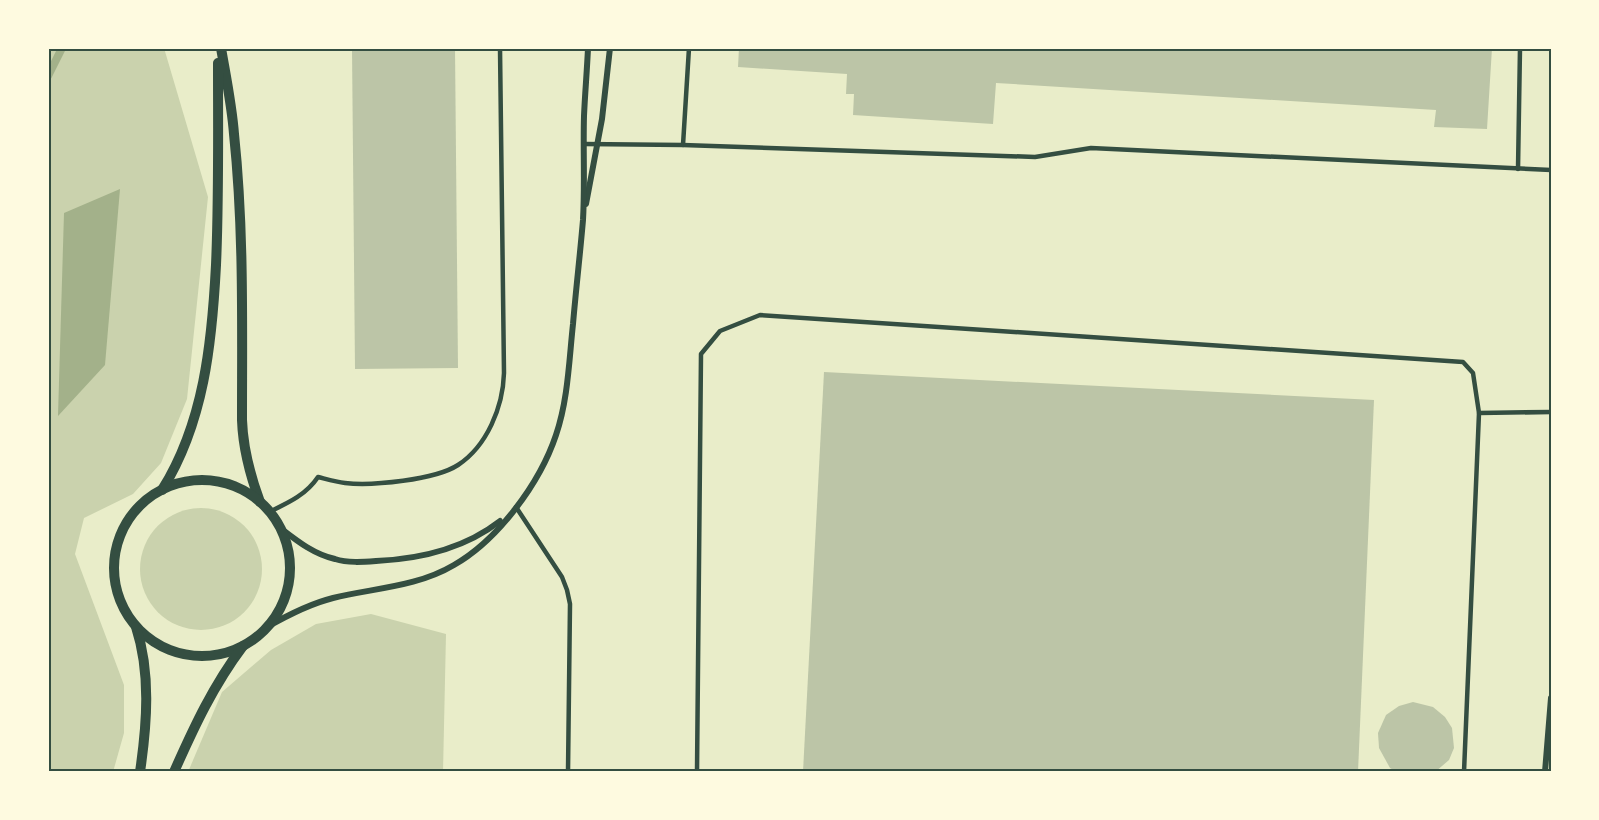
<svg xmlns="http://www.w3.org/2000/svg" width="1599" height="820" viewBox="0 0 1599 820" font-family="Lora,serif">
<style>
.green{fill:#cad2ad}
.water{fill:#a3b18a}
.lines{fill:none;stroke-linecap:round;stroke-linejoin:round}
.stream{stroke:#a3b18a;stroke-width:8}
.building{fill:#bcc5a7}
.service{stroke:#344e41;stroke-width:4.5}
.minor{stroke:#344e41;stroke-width:6}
.tertiary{stroke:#344e41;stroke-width:10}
.neatline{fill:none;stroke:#344e41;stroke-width:2}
</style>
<rect width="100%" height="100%" fill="#e9edc9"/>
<g class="green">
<path d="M 48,48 L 164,48 L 208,197 L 187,399 L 161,463 L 133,494 L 84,518 L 75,554 L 124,685 L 124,733 L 113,772 L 48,772 Z"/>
<circle cx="201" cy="569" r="61"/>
<path d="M 371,614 L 446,634 L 443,772 L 188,772 L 222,692 L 271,650 L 316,624 Z"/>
</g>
<path class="water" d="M 120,189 L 105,365 L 58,416 L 64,213 Z"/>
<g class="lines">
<path class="stream" d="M 48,76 L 62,48"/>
</g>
<g class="building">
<path d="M 352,48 L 455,48 L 458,368 L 355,369 Z"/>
<path d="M 739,48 L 1492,48 L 1487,129 L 1434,127 L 1436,110 L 996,83 L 993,124 L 853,115 L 854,94 L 846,94 L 847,74 L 738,67 Z"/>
<path d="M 824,372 L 1374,400 L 1358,772 L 803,772 Z"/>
<path d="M 1413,702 L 1433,707 L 1445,717 L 1452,728 L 1454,748 L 1449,760 L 1435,772 L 1397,772 L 1390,768 L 1379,748 L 1378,733 L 1386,715 L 1399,706 Z"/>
</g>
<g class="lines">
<g class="service">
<path d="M 584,144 L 683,145 L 1035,157 L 1091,148 L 1551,170"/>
<path d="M 683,145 L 689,48"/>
<path d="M 1518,169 L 1520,48"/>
<path d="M 516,507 L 562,577 L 567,590 L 570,604 L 568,772"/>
<path d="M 269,512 C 288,503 306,495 318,477 C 326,479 336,482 345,483 C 372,486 435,480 458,465 C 487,446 503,407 504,373 L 500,48"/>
<path d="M 697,772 L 701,354 L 720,331 L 760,315 L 1463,362 L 1473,373 L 1479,413"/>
<path d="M 1464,772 L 1479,413 L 1551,412"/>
</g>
<g class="minor">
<path d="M 586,204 L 602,119 L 610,48"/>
<path d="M 279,527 C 296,540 313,554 335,559 C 348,563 362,562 376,561 C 421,559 464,549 500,521"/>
<path d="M 267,627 C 288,615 309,604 333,598 C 374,588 417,587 454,565 C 498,540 540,483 556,435 C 568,400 569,361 573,324 C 576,289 580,255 583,220 C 585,185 583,150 584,116 C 585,93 587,71 588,48"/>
<path d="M 1545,772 L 1551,698"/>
</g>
<g class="tertiary">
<path d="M 221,48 C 226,77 232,106 234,134 C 244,229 242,324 242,420 C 243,449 250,475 260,502"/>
<circle cx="202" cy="568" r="88"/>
<path d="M 162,490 C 204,423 212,343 216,265 C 219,198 218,131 218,63"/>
<path d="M 136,627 C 151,673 147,724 140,772"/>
<path d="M 174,772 C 194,727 213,686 243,646"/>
</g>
</g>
<rect width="1599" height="820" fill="none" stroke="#fefae0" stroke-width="99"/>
<rect x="50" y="50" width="1500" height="720" class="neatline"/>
</svg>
